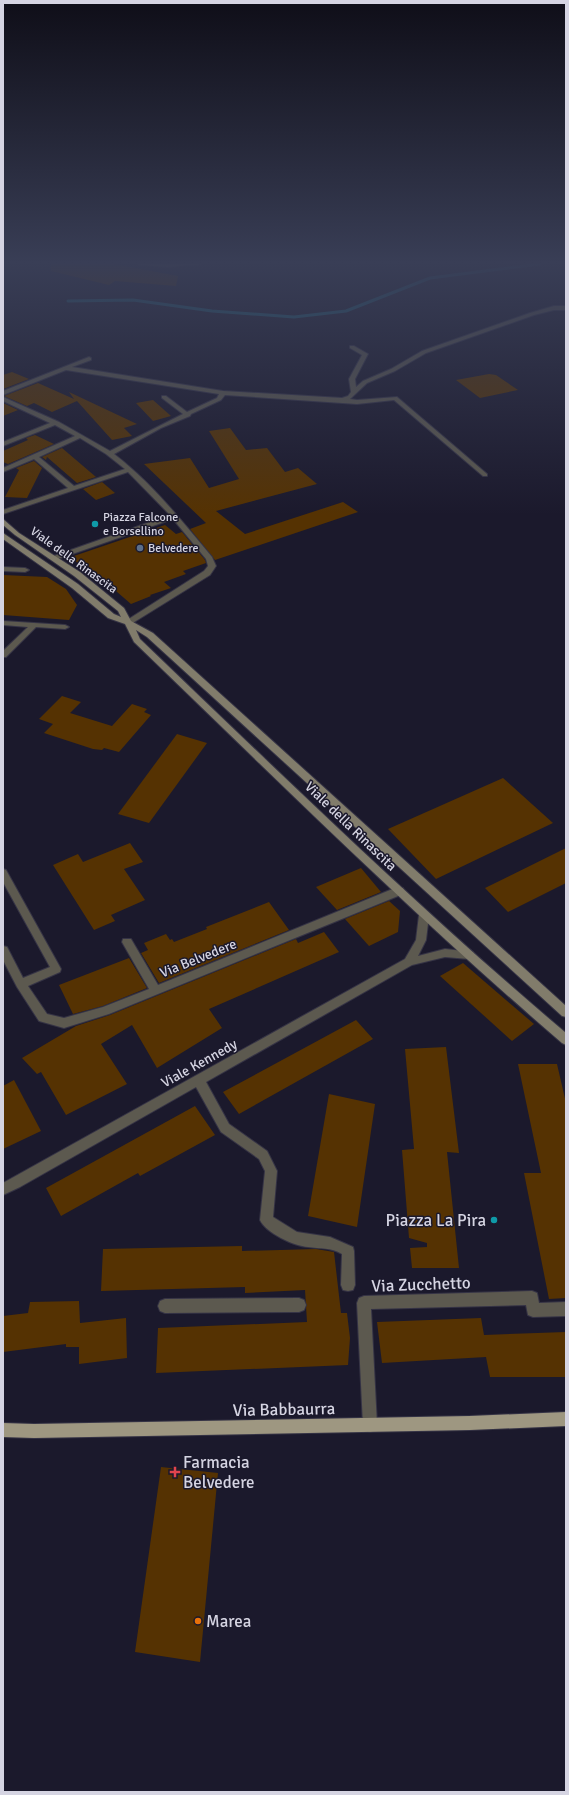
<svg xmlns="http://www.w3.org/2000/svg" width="569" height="1795" viewBox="0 0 569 1795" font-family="Signika,sans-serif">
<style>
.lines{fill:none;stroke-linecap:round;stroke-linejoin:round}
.stream{stroke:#1d647a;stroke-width:3}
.building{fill:#553202}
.street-casing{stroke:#353345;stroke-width:2}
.secondary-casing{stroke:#353345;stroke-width:2}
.primary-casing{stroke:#353345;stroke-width:2}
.street{fill:#5c594f;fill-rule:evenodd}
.secondary{fill:#817c6b;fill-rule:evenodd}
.primary{fill:#9e9781;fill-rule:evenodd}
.culture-dot{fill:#0f9aa8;stroke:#1b192c;stroke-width:1.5}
.service-dot{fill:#5c6f8a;stroke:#1b192c;stroke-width:1.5}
.health-dot{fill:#e0444e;stroke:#1b192c;stroke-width:1.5}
.food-dot{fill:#e8710a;stroke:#1b192c;stroke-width:1.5}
.labels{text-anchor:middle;stroke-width:3;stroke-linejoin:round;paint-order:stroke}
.far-poi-label{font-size:12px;fill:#d5d4e2;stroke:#1b192c;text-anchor:start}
.far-street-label{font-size:12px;fill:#d5d4e2;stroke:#1b192c}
.street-label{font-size:14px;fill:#d5d4e2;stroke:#1b192c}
.near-poi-label{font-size:17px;fill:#d5d4e2;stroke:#1b192c;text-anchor:start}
.near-street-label{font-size:17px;fill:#d5d4e2;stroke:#1b192c}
</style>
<rect width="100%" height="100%" fill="#1b192c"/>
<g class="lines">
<path class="stream" d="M 68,301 L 133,300 L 212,311 L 294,317 L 346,311 L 430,278 L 540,264"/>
</g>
<g class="building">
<path d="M 51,264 L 114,264 L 178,276 L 176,286 L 115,281 L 109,285 L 51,271 Z"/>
<path d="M 12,372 L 29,379 L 3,389 L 3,375 Z"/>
<path d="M 489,374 L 496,375 L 518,390 L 480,398 L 456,380 Z"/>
<path d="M 38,383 L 74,399 L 69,392 L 137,424 L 124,428 L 132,436 L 112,440 L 77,401 L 52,412 L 34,403 L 27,406 L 4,396 Z"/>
<path d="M 153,400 L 171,416 L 153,421 L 136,403 Z"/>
<path d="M 3,403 L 18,410 L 3,416 Z"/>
<path d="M 230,428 L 246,450 L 267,448 L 285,472 L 298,468 L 317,484 L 216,511 L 245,534 L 343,502 L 358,512 L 215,560 L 190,529 L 206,523 L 144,464 L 190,458 L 209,488 L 239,479 L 209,431 Z"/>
<path d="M 35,435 L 54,444 L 8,464 L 3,462 L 3,451 L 28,440 L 26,438 Z"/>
<path d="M 62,448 L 96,477 L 77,483 L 47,457 L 46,460 L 42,457 Z"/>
<path d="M 34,461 L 42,468 L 27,498 L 5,497 L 19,470 L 16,468 Z"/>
<path d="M 102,482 L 115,493 L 96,500 L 83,489 Z"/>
<path d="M 165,525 L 176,534 L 182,532 L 205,560 L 206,563 L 183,571 L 186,574 L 164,582 L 171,588 L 150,595 L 151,596 L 131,604 L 87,566 L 82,567 L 71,557 Z"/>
<path d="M 3,575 L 47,577 L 66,589 L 77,605 L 69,620 L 3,615 Z"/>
<path d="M 62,696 L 81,702 L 70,713 L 112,726 L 132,704 L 147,709 L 144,712 L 151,715 L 119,752 L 104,748 L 102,750 L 93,749 L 44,733 L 53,724 L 39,719 Z"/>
<path d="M 177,734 L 207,743 L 149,823 L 118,814 Z"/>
<path d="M 503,778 L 553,823 L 436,879 L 388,829 Z"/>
<path d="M 130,843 L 143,862 L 124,869 L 145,900 L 111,915 L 115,921 L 94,930 L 53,865 L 78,854 L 83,862 Z"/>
<path d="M 566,848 L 566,883 L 508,912 L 485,888 Z"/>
<path d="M 361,868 L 381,892 L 337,910 L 316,887 Z"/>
<path d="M 389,901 L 400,911 L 398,932 L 369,946 L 345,919 Z"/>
<path d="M 269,902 L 289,930 L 159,983 L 141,953 L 148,950 L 144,943 L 166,934 L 170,940 L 172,939 L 174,942 L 207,929 L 206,927 Z"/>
<path d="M 324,932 L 339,952 L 209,1009 L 222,1028 L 157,1068 L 132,1025 L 101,1044 L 127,1084 L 66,1115 L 41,1072 L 37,1074 L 22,1058 L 76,1026 L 110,1015 L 296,939 L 298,943 Z"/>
<path d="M 129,958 L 147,988 L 103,1006 L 73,1014 L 59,985 Z"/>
<path d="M 463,963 L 534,1024 L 512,1041 L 440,976 Z"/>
<path d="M 356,1020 L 373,1039 L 239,1114 L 223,1092 Z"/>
<path d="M 446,1047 L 459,1153 L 447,1152 L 459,1268 L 412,1268 L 410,1248 L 427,1247 L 427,1243 L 409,1238 L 402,1150 L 414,1149 L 405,1049 Z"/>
<path d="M 518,1064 L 557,1064 L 566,1103 L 566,1298 L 549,1299 L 524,1173 L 541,1173 Z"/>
<path d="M 14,1080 L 41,1131 L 3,1149 L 3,1086 Z"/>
<path d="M 329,1094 L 375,1104 L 357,1227 L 308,1216 Z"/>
<path d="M 195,1106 L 215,1135 L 140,1176 L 138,1173 L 61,1216 L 46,1188 Z"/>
<path d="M 242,1246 L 242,1251 L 316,1249 L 334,1252 L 341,1313 L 347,1313 L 350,1338 L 348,1365 L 156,1373 L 158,1328 L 307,1322 L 305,1290 L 245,1293 L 245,1287 L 101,1291 L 103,1249 Z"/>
<path d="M 79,1301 L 80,1323 L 126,1318 L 127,1358 L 79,1364 L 79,1347 L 66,1347 L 66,1344 L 3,1352 L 3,1316 L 28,1313 L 30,1302 Z"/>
<path d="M 481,1318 L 484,1335 L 566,1332 L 566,1377 L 490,1377 L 486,1357 L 382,1363 L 377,1322 Z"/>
<path d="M 161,1467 L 218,1473 L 200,1662 L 135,1652 Z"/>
</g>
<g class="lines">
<g class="street-casing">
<g id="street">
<path d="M 554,306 L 566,306 L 566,310 L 554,310 L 534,315 L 426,353 L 395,371 L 367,383 L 350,399 L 357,400 L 397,397 L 487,474 L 487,476 L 483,476 L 394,400 L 357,404 L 225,395 L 221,400 L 191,414 L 190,416 L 161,428 L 114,454 C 152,483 181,520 212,557 L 216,566 L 210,575 L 131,624 L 128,624 L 124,622 L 204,571 L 208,566 L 206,559 L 173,519 L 55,560 L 48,558 L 170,515 L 128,472 L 3,514 L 3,510 L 68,488 L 34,459 L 3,472 L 3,468 L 75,436 L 55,425 L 3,446 L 3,442 L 50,423 L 3,401 L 3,397 L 59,422 L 110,451 L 183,414 L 162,398 L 162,396 L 166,396 L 187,412 L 217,398 L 219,394 L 66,370 L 3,395 L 3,391 L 89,357 L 91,358 L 91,360 L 72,367 L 223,391 L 342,398 L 348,396 L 351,392 L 349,379 L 362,355 L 350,348 L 350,346 L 354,346 L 368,354 L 355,379 L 356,387 L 363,381 L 391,369 L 422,351 L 530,313 ZM 80,438 L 106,454 L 125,469 L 74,486 L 39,457 Z"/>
<path d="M 3,567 L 25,568 L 29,570 L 25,572 L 3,571 Z"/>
<path d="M 3,621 L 65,625 L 69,627 L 65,629 L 36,627 L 6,657 L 3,657 L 3,651 L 28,627 L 3,625 Z"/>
<path d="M 3,869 L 6,870 L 61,969 L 60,972 L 28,986 L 47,1014 L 64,1018 L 103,1007 L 149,989 L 122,942 L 123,939 L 131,939 L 158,985 L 395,888 L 403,888 L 404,891 L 403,894 L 109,1014 L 64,1028 L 39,1021 L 17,987 L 3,960 L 3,946 L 7,947 L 23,978 L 50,967 L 3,882 Z"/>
<path d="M 424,911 L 428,912 L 429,915 L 426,940 L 418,956 L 445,949 L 473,952 L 474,955 L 473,958 L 469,959 L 445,957 L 412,965 L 206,1082 L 229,1124 L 267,1151 L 277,1171 L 273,1217 L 297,1232 L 330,1237 L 353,1247 L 354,1251 L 355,1285 L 353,1290 L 348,1291 L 343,1290 L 341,1285 L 342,1254 C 331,1247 320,1249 308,1247 C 294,1246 266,1233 260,1220 L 265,1171 L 259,1159 L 221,1132 L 196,1087 L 20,1187 L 3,1195 L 3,1183 L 405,959 L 416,940 L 419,915 L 420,912 Z"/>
<path d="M 532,1291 L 537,1293 L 539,1303 L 566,1302 L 566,1316 L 533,1317 L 528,1315 L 526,1305 L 371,1309 L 377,1425 L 375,1430 L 370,1432 L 365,1430 L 363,1425 L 357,1303 L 359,1298 L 364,1296 Z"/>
<path d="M 299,1298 L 304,1300 L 306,1305 L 304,1310 L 299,1312 L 165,1313 L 160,1311 L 158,1306 L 160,1301 L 165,1299 Z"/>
</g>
</g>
<g class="secondary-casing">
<g id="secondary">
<path d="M 138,264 L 201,264 L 168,267 L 140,265 Z"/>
<path d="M 3,519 L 19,533 L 80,572 L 124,608 L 131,621 L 153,633 L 566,1006 L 566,1017 L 562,1016 L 147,637 L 136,630 L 140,639 C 280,773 418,908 566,1033 L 566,1045 L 562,1043 C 414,916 275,778 134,642 L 125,624 L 108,618 L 72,588 L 3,539 L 3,533 L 78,584 L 114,614 L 121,617 L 118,611 L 74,576 L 15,535 L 3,525 Z"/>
</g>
</g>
<g class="primary-casing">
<path id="primary" d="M 566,1412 L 566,1426 L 470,1430 L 34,1438 L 3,1437 L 3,1423 L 34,1424 L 470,1416 Z"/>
</g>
<use href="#street" class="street"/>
<use href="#secondary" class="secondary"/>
<use href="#primary" class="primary"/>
</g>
<linearGradient id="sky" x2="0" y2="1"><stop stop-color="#0f0e18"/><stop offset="0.51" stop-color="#393e56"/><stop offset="1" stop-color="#393e56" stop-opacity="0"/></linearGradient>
<rect width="569" height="515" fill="url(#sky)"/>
<g class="culture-dot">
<circle cx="95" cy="524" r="4"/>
<circle cx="494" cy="1220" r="4"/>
</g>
<circle class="service-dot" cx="140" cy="548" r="4"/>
<path class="health-dot" d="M173 1466h4v4h4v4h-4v4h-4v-4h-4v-4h4z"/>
<circle class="food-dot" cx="198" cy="1621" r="4"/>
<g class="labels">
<g class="far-poi-label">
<text x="103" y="521">Piazza Falcone<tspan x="103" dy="14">e Borsellino</tspan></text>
<text x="148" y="552">Belvedere</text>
</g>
<g class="far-street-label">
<text transform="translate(74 560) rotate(36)" y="4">Viale della Rinascita</text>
</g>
<g class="street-label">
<text transform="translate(351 826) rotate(44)" y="5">Viale della Rinascita</text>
<text transform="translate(198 958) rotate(-22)" y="5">Via Belvedere</text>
<text transform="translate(199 1063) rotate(-29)" y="5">Viale Kennedy</text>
</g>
<g class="near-poi-label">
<text x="486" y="1226" text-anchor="end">Piazza La Pira</text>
<text x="183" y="1468">Farmacia<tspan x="183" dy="20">Belvedere</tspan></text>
<text x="206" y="1627">Marea</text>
</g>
<g class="near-street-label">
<text transform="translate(421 1284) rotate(-2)" y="6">Via Zucchetto</text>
<text transform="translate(284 1409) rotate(-1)" y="6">Via Babbaurra</text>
</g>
</g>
<rect width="569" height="1795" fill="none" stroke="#d5d4e2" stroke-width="8"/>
</svg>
